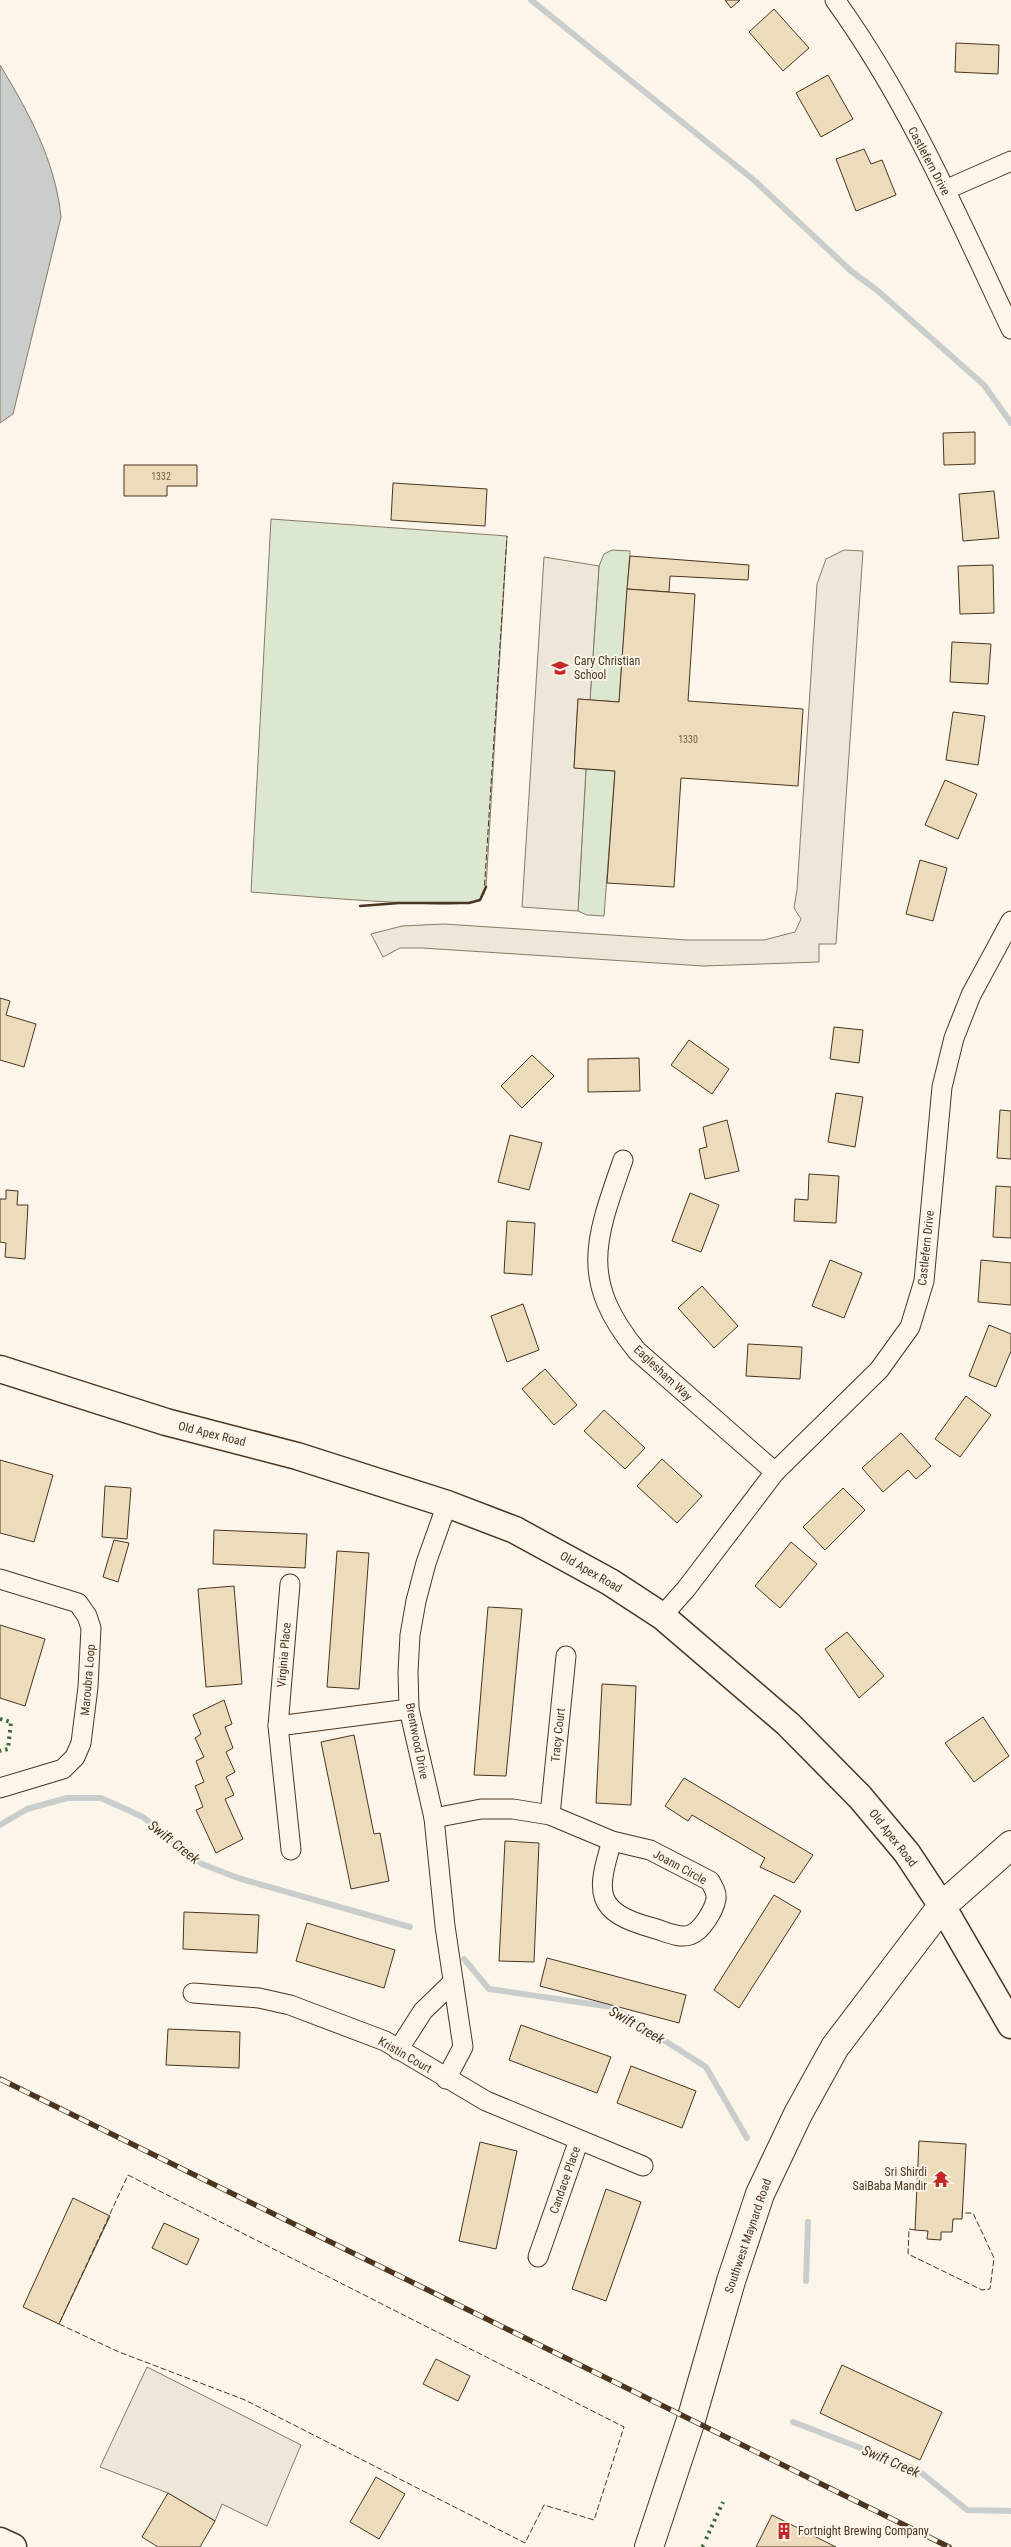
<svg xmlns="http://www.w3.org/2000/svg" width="1011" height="2547" viewBox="0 0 1011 2547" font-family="'Roboto Condensed',sans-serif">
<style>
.green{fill:#dce7d0;stroke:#887966}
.parking{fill:#ede7d9;stroke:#887966}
.water{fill:#c9cecd;stroke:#887966}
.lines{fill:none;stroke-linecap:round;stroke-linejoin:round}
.stream{stroke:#c9cecd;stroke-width:6}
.building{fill:#ecdcbc;stroke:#4a3520}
.street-casing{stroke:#4a3520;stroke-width:21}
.secondary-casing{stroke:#4a3520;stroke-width:29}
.primary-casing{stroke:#4a3520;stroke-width:30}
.street{stroke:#fbf6e9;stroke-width:19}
.secondary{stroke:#fbf6e9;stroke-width:26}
.primary{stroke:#fbf6e9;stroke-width:28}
.rail-casing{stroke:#4a3520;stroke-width:5.5}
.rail{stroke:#fbf6e9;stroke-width:4;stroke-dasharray:11;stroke-linecap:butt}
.hedge{stroke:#436837;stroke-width:4;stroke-dasharray:2.5 4;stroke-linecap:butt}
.fence{stroke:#4a3520;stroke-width:1;stroke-dasharray:6 2.5;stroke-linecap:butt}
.wall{stroke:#4a3520;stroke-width:2.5}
.labels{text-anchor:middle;stroke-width:4;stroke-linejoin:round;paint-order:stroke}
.number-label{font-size:10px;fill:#725f47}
.street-label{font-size:12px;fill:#4a3520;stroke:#fbf6e9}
.poi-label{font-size:12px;fill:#4a3520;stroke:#fbf6e9;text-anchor:start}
.water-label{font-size:14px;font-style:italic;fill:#4a3520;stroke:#fbf6e9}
</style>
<rect width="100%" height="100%" fill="#fbf6e9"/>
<g class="green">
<path d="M 271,519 L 507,536 L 486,887 L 480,900 C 458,906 434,904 412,903 C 358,901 304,896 251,892 Z"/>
<path d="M 612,550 L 630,551 L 619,702 L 590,700 L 599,566 L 604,554 Z"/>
<path d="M 586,769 L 615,771 L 604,916 L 587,915 L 578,911 Z"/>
</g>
<g class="parking">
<path d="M 844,550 L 863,551 L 836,944 L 819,944 L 819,962 L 704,966 L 422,948 L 400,948 L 383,957 L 371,934 L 402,926 L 444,924 L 687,940 L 764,940 L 795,932 L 801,919 L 794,908 L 797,890 L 817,584 L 826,559 Z"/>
<path d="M 544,557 L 599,566 L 590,700 L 578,699 L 574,768 L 586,769 L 578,911 L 522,907 Z"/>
<path d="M 147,2367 L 301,2445 L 267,2526 L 222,2504 L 215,2521 L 168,2493 L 100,2467 Z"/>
</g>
<path class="water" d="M 0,65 C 29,113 55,160 61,217 L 13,414 L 0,423 Z"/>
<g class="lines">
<g class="stream">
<path d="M 531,0 L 755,181 L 851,271 L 878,291 L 984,385 L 1011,423"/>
<path d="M 0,1825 L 27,1809 L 67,1798 L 101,1798 L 143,1817 L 202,1864 L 238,1878 L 410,1927"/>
<path d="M 464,1959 L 489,1989 L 612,2007 L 706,2067 L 747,2138"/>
<path d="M 806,2281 L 808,2222"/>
<path d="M 793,2422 L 918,2470 L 967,2510 L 1011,2511"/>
</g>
</g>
<g class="building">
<path d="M 725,0 L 740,0 L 731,8 Z"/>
<path d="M 774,9 L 809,48 L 783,71 L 749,32 Z"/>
<path d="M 956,43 L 999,45 L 998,74 L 955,72 Z"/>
<path d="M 828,75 L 853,119 L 821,137 L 796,93 Z"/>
<path d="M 864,149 L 871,164 L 882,160 L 896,195 L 856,211 L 836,159 Z"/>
<path d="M 975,432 L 975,464 L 944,465 L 943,433 Z"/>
<path d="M 124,465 L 197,465 L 197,486 L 167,486 L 167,496 L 124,496 Z"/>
<path d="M 393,483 L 487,489 L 485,526 L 391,520 Z"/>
<path d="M 994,491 L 999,538 L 963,541 L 959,494 Z"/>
<path d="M 630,556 L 749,565 L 748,580 L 670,576 L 669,592 L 627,589 Z"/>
<path d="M 993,565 L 994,613 L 960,614 L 958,566 Z"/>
<path d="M 627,589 L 695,594 L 688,701 L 803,709 L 798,786 L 681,778 L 674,887 L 607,883 L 615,771 L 574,768 L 578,699 L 619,702 Z"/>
<path d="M 952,642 L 991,644 L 988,684 L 950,682 Z"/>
<path d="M 953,712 L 985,716 L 978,765 L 946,760 Z"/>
<path d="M 945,780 L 977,794 L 958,839 L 925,825 Z"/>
<path d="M 920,860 L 947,868 L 933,921 L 906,914 Z"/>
<path d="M 0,998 L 10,1001 L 6,1015 L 36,1024 L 24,1067 L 0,1060 Z"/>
<path d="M 834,1027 L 863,1030 L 859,1063 L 830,1059 Z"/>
<path d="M 689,1040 L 729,1069 L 712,1094 L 671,1065 Z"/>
<path d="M 532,1055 L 554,1076 L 522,1108 L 501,1086 Z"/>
<path d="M 639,1058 L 640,1091 L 588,1092 L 588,1059 Z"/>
<path d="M 836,1093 L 863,1097 L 855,1147 L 828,1142 Z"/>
<path d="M 1000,1110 L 1011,1111 L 1011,1159 L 997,1158 Z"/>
<path d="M 727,1120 L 739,1171 L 705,1179 L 699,1149 L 707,1147 L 703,1127 Z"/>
<path d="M 510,1135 L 542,1143 L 529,1190 L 498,1182 Z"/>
<path d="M 809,1174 L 839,1176 L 836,1223 L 794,1221 L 795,1199 L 808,1200 Z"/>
<path d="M 996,1186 L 1011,1187 L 1011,1238 L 993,1237 Z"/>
<path d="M 6,1190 L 18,1191 L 17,1205 L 28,1205 L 25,1259 L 5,1257 L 6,1243 L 0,1242 L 0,1199 L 6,1199 Z"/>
<path d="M 690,1193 L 719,1205 L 701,1252 L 672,1241 Z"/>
<path d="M 507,1221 L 535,1223 L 532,1275 L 504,1273 Z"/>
<path d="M 830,1260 L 862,1273 L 844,1318 L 812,1306 Z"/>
<path d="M 981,1260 L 1011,1263 L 1011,1305 L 978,1302 Z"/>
<path d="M 702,1286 L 738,1326 L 714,1348 L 678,1308 Z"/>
<path d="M 523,1304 L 539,1350 L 507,1362 L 491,1316 Z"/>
<path d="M 989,1325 L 1011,1334 L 1011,1351 L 996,1387 L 969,1376 Z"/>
<path d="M 748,1344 L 802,1347 L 800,1379 L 746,1376 Z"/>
<path d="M 545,1369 L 577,1405 L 554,1425 L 522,1389 Z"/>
<path d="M 966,1396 L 991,1415 L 960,1457 L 935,1439 Z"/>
<path d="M 604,1410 L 645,1448 L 625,1469 L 584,1431 Z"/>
<path d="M 901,1433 L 931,1466 L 916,1479 L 908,1470 L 883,1492 L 862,1468 Z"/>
<path d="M 662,1459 L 702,1496 L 677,1523 L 637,1486 Z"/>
<path d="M 0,1460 L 53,1475 L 34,1542 L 0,1533 Z"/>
<path d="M 105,1486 L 131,1488 L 127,1539 L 102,1537 Z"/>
<path d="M 843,1488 L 865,1510 L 825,1550 L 803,1527 Z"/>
<path d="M 214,1530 L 307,1534 L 305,1568 L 213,1564 Z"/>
<path d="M 114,1540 L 129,1543 L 118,1582 L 103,1577 Z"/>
<path d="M 791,1542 L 817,1564 L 780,1608 L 755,1586 Z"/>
<path d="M 337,1551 L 369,1553 L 359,1689 L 327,1687 Z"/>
<path d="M 234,1586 L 242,1684 L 206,1687 L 198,1589 Z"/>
<path d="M 488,1607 L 522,1609 L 506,1776 L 474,1775 Z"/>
<path d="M 0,1625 L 45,1639 L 25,1706 L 0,1698 Z"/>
<path d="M 847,1632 L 884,1676 L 859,1698 L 825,1649 Z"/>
<path d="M 602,1684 L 636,1686 L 631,1805 L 596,1803 Z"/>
<path d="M 224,1700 L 232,1724 L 225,1727 L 233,1748 L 226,1752 L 235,1772 L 226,1777 L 234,1795 L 225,1799 L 243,1839 L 216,1853 L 196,1810 L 203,1807 L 195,1786 L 204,1782 L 196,1761 L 204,1757 L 195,1738 L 201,1734 L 193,1715 Z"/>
<path d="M 983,1717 L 1009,1756 L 974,1782 L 945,1743 Z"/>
<path d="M 354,1735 L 374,1834 L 380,1833 L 389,1881 L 351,1889 L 321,1742 Z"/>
<path d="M 684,1778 L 813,1855 L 794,1883 L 760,1867 L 765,1858 L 692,1815 L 688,1821 L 665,1806 Z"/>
<path d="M 505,1841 L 539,1843 L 534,1962 L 499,1961 Z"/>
<path d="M 774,1895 L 801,1911 L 739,2008 L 714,1990 Z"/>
<path d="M 184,1912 L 259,1915 L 257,1953 L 183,1949 Z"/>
<path d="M 307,1923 L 395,1950 L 384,1988 L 296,1961 Z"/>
<path d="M 547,1958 L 686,1995 L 679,2023 L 540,1986 Z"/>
<path d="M 521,2025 L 611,2057 L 597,2093 L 509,2060 Z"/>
<path d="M 168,2029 L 240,2032 L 239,2068 L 166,2065 Z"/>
<path d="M 631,2066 L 696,2091 L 682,2128 L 617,2103 Z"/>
<path d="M 919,2141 L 966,2144 L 962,2219 L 953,2219 L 952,2232 L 941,2232 L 941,2240 L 927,2239 L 928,2231 L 915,2230 Z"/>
<path d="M 480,2142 L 517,2151 L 496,2249 L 459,2241 Z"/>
<path d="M 606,2189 L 641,2202 L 606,2301 L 572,2289 Z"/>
<path d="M 73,2198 L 110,2216 L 59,2324 L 23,2307 Z"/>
<path d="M 164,2223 L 199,2239 L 187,2265 L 152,2248 Z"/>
<path d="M 436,2359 L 470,2376 L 458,2401 L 423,2384 Z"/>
<path d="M 842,2365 L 942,2412 L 920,2460 L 820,2413 Z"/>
<path d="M 376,2477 L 405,2494 L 379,2539 L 350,2522 Z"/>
<path d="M 168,2493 L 215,2521 L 200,2547 L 158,2547 L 142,2537 Z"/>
<path d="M 772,2515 L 836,2547 L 756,2547 Z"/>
</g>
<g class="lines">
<g class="street-casing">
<g id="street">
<path d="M 835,0 C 908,101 958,217 1011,329"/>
<path d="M 945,190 L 1011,161"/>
<path d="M 623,1160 C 595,1240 579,1280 637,1351 L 775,1472"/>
<path d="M 0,1579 L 78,1603 L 87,1616 L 91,1628 L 88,1687 L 81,1743 L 75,1757 L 63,1769 L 0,1788"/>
<path d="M 290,1584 L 278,1726 L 291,1850"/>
<path d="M 662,1616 L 686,1589 L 775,1472 L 879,1370 L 910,1327 L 924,1281 L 942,1087 L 954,1038 L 971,995 L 1011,921"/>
<path d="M 278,1726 L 409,1709"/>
<path d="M 550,1815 L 566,1656"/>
<path d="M 434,1818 L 481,1809 L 513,1809 L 550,1815 L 612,1841 L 650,1850 L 710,1881 C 713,1887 717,1892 716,1899 C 714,1910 702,1931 690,1935 C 679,1939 664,1931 653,1928 C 594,1912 596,1893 612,1841"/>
<path d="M 193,1993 L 259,1998 L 290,2005 L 385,2041 L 486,2101 L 643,2166"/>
<path d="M 398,2050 L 423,2011 L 453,1982"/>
<path d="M 446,2079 L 463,2047 L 445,1926 L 434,1818 L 409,1709 L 408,1672 L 410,1635 L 416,1601 L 426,1563 L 447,1504"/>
<path d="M 538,2257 L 579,2140"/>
</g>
</g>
<g class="secondary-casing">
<g id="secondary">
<path d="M 0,1369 L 166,1422 L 297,1456 L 447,1504 L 515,1530 L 610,1582 L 662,1616 L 788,1724 L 860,1797 L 907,1853 L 942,1906 L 1011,2025"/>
<path d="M 0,2541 L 13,2547"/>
</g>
</g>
<g class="primary-casing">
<path id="primary" d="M 649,2547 L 691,2420 L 731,2281 L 760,2194 L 798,2114 L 835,2047 L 942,1906 L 1011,1845"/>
</g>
<use href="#street" class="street"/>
<use href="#secondary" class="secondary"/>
<use href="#primary" class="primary"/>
<g class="rail-casing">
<path id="rail" d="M 0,2079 L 949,2547"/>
</g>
<use href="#rail" class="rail"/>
<g class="hedge">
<path d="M 0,1719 L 11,1722 L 8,1749 L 0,1751"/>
<path d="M 706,2539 L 723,2502"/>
<path d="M 702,2547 L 704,2545"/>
</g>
<g class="fence">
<path d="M 360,906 L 399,903 L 469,903 L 480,900 L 484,894 L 507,536"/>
<path d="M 128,2175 L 624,2427 L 594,2520 L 544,2505 L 525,2543 L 245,2400 L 119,2352 L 59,2324 Z"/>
<path d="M 915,2230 L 909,2229 L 908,2254 L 982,2290 L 990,2289 L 994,2258 L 973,2213 L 962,2213"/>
</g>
<path class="wall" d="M 360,906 L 399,903 L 469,903 L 480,900 L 486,887"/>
</g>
<defs>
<g id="school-bare" transform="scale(1.35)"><path d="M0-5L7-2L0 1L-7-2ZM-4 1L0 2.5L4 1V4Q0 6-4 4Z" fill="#c62828" stroke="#fbf6e9" stroke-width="2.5" paint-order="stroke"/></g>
<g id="temple-bare" transform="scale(1.35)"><path d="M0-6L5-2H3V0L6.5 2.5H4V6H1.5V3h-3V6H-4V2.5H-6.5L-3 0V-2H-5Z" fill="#c62828" stroke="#fbf6e9" stroke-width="2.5" paint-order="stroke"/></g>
<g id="building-bare" transform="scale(1.35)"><path d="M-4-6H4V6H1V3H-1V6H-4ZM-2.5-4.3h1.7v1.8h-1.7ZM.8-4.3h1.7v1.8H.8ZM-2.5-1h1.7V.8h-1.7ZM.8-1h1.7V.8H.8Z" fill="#c62828" stroke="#fbf6e9" stroke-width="2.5" paint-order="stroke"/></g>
</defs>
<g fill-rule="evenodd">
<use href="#school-bare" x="560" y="668"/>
<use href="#temple-bare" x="941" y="2179"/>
<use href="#building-bare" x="784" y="2531"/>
</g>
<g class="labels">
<g class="number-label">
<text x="161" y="480">1332</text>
<text x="688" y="743">1330</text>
</g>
<g class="street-label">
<text transform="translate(929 161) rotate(62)" y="4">Castlefern Drive</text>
<text transform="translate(926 1248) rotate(-84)" y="4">Castlefern Drive</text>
<text transform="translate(663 1373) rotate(43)" y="4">Eaglesham Way</text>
<text transform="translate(212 1434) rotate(14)" y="4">Old Apex Road</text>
<text transform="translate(591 1572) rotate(30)" y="4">Old Apex Road</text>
<text transform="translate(284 1655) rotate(-85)" y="4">Virginia Place</text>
<text transform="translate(88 1680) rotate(-85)" y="4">Maroubra Loop</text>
<text transform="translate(558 1735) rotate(-84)" y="4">Tracy Court</text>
<text transform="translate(417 1741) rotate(79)" y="4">Brentwood Drive</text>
<text transform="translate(893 1838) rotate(52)" y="4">Old Apex Road</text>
<text transform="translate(680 1867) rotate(29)" y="4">Joann Circle</text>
<text transform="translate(405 2055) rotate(30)" y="4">Kristin Court</text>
<text transform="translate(565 2180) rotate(-71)" y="4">Candace Place</text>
<text transform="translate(748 2236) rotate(-71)" y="4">Southwest Maynard Road</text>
</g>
<g class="poi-label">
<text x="574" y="665">Cary Christian<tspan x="574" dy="14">School</tspan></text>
<text x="927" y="2176" text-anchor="end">Sri Shirdi<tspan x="927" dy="14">SaiBaba Mandir</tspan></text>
<text x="798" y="2535">Fortnight Brewing Company</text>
</g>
<g class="water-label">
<text transform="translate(174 1842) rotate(38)" y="5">Swift Creek</text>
<text transform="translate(637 2025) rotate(30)" y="5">Swift Creek</text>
<text transform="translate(891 2461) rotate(23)" y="5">Swift Creek</text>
</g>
</g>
</svg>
